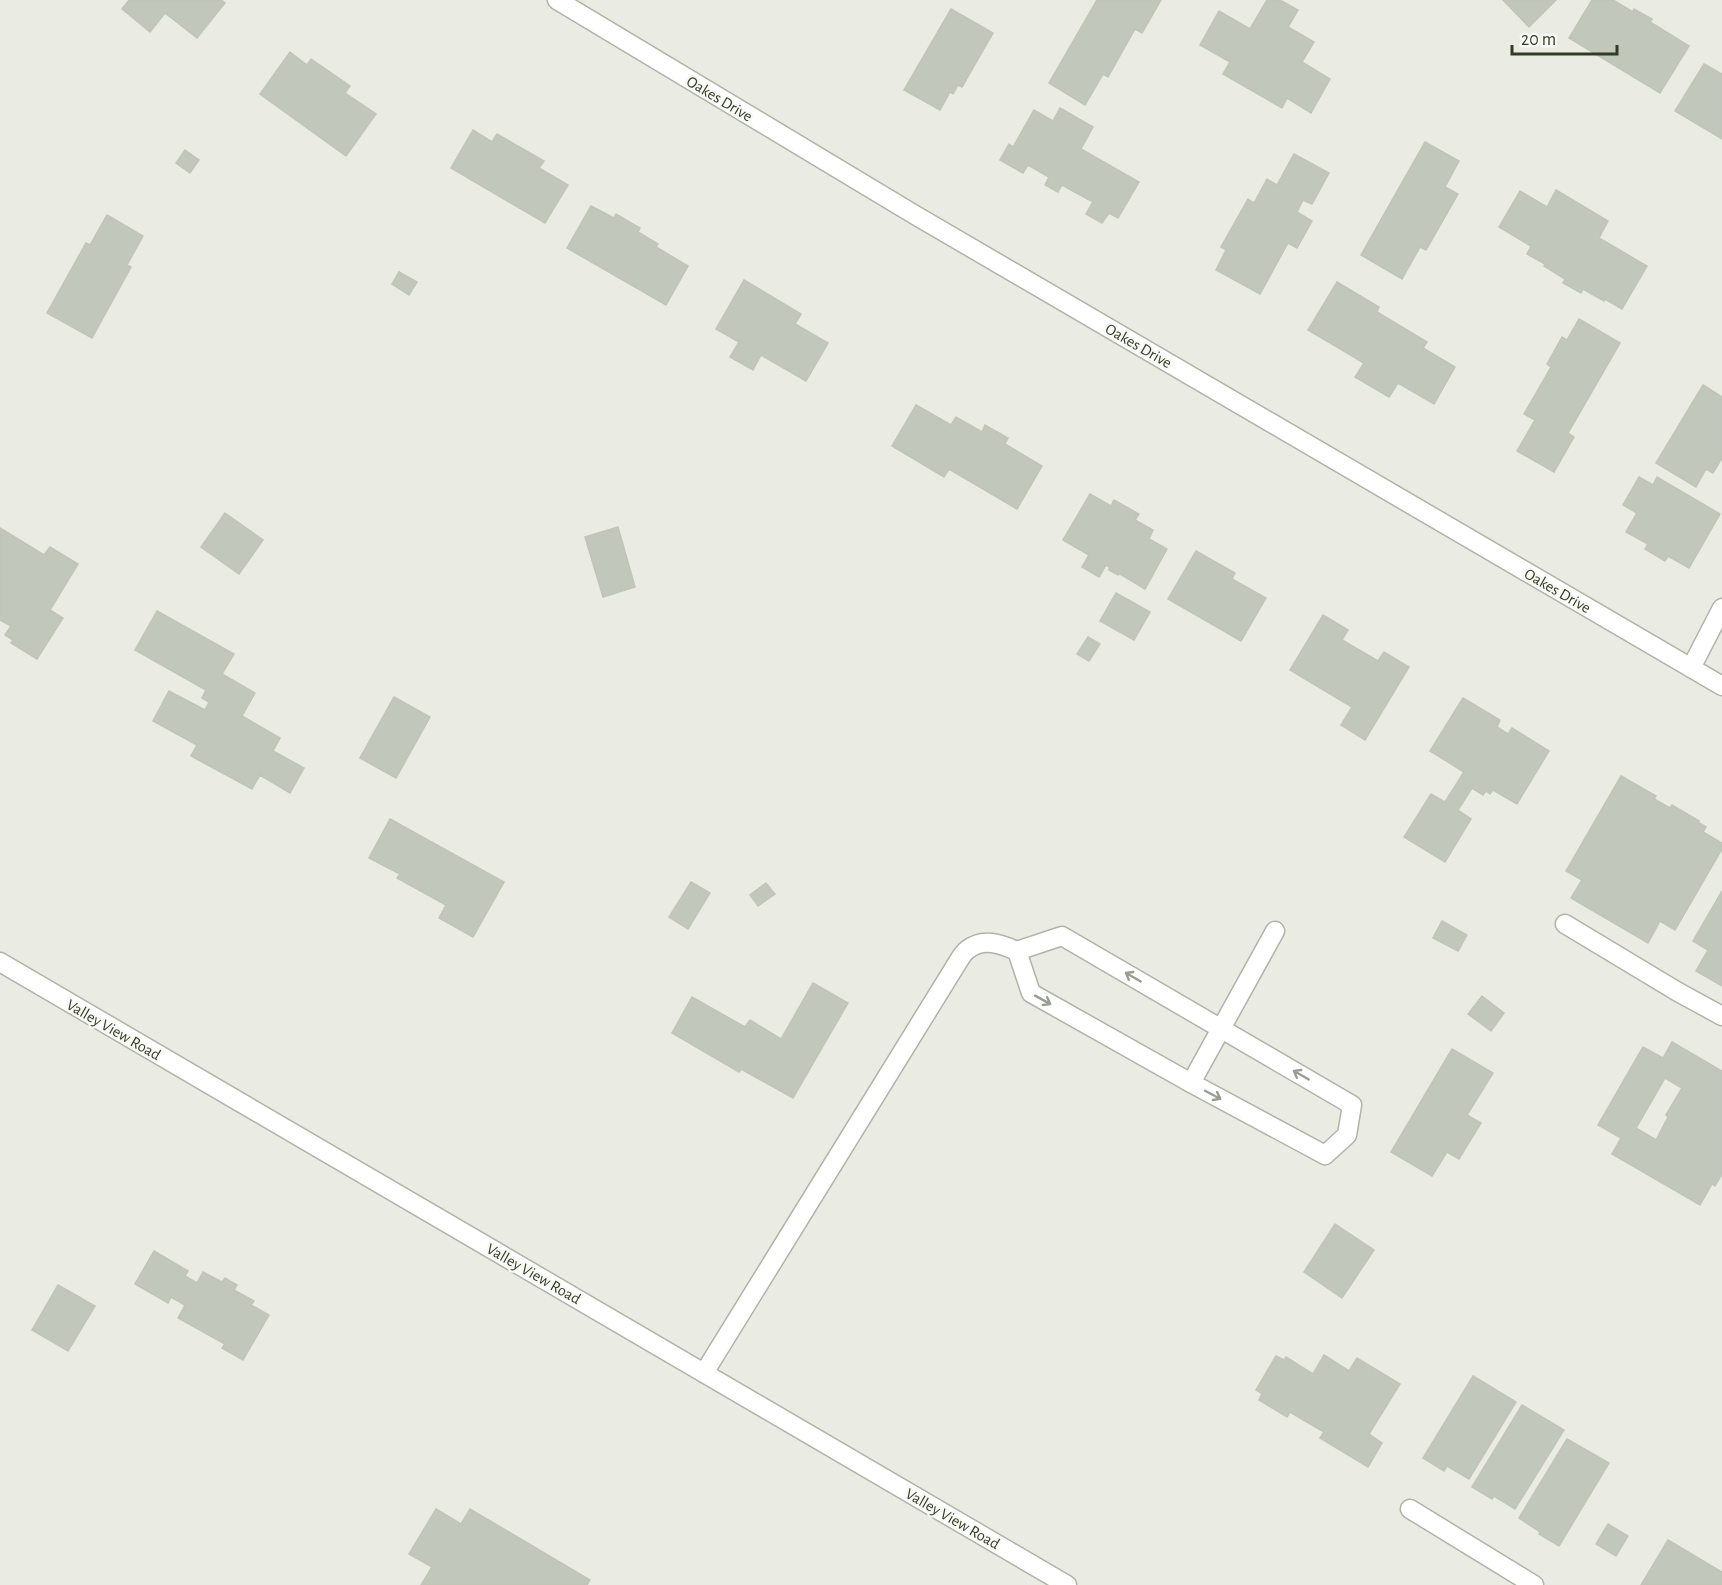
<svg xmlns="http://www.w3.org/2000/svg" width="1722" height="1585" viewBox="0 0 1722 1585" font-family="'Alegreya Sans',sans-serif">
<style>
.building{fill:#c1c7ba;stroke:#c0c5b7;stroke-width:1.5;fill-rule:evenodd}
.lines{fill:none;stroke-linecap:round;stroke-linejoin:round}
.service-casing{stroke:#afb4a7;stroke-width:21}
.minor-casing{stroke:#afb4a7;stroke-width:21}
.service{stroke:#fff;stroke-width:18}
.minor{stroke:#fff;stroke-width:18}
.oneway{stroke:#989e92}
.labels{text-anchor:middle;stroke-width:4.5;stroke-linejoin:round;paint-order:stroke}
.street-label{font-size:16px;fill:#313c25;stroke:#f8f9f4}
</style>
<rect width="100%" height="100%" fill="#eaece4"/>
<g class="building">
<path d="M 129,0 L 221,0 L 225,3 L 197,38 L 165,13 L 150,32 L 122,9 Z"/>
<path d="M 1097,0 L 1161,0 L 1142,33 L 1135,29 L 1108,77 L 1103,74 L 1085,105 L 1049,83 Z"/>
<path d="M 1267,0 L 1280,0 L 1298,10 L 1288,27 L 1314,42 L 1302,62 L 1330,79 L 1311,113 L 1287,98 L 1282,108 L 1223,74 L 1230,62 L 1200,45 L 1219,11 L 1250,29 Z"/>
<path d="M 1503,0 L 1556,0 L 1529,27 Z"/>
<path d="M 1592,0 L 1613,0 L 1633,12 L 1634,9 L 1652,19 L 1650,22 L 1689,46 L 1660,93 L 1569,38 Z"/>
<path d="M 951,9 L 993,33 L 962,87 L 958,85 L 953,94 L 950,92 L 940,110 L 904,90 Z"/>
<path d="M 290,52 L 307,65 L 311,59 L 350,86 L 345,93 L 376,114 L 346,156 L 260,94 Z"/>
<path d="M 1704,64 L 1722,74 L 1722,139 L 1675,111 Z"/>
<path d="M 1060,108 L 1093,127 L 1081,149 L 1139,182 L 1118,218 L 1109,213 L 1102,223 L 1086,214 L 1093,202 L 1062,185 L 1058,192 L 1045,185 L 1049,177 L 1028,165 L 1023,173 L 1000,160 L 1009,144 L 1013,147 L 1034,110 L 1053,121 Z"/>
<path d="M 473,130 L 492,142 L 497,134 L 544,161 L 539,168 L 568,185 L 545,223 L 451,168 Z"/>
<path d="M 1425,142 L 1459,161 L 1445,187 L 1458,194 L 1426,250 L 1420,247 L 1402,279 L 1361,255 Z"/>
<path d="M 185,150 L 199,160 L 190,173 L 176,163 Z"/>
<path d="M 1294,154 L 1329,173 L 1312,204 L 1303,200 L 1297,212 L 1312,221 L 1297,248 L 1288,243 L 1260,294 L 1216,270 L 1226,250 L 1221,247 L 1248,199 L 1254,203 L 1267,179 L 1277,185 Z"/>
<path d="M 1556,190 L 1608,221 L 1599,238 L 1647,266 L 1622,309 L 1605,299 L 1604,301 L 1583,289 L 1581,293 L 1563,283 L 1565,279 L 1544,266 L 1545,264 L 1527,254 L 1531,246 L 1499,227 L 1520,191 L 1547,207 Z"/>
<path d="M 591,206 L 614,218 L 616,214 L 640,228 L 638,232 L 658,244 L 656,247 L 688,266 L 666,305 L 567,248 Z"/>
<path d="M 107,215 L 143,236 L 127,265 L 131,267 L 92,338 L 47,313 L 86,243 L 90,245 Z"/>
<path d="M 399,272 L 417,282 L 409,295 L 392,284 Z"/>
<path d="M 744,280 L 801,314 L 795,324 L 828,343 L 806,381 L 761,355 L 753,370 L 730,357 L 739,342 L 716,329 Z"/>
<path d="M 1337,282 L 1379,307 L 1377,312 L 1427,342 L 1423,348 L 1455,367 L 1434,404 L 1398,383 L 1389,397 L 1355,377 L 1364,363 L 1308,330 Z"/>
<path d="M 1579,319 L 1620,343 L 1568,433 L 1574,437 L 1554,472 L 1517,451 L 1535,420 L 1524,414 L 1551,367 L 1547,364 L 1562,337 L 1567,340 Z"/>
<path d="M 1703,385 L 1722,397 L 1722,458 L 1713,473 L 1706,469 L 1696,487 L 1656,463 Z"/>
<path d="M 916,405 L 951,425 L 956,417 L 982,432 L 985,425 L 1008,438 L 1005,444 L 1042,466 L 1017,509 L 949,469 L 944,477 L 892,446 Z"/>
<path d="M 1639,477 L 1653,485 L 1657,477 L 1720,514 L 1689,568 L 1668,556 L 1665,561 L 1645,549 L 1648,544 L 1626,532 L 1637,513 L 1623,505 Z"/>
<path d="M 1090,494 L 1111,506 L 1114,500 L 1139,514 L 1135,520 L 1153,530 L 1149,539 L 1167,549 L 1145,589 L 1120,574 L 1118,575 L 1109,570 L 1109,567 L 1106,565 L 1099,577 L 1082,567 L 1089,555 L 1063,540 Z"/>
<path d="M 225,513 L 263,540 L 239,574 L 201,547 Z"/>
<path d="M 618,527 L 635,587 L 603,597 L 585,537 Z"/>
<path d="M 0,528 L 44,555 L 50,547 L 78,564 L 50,610 L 63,618 L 37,659 L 11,643 L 13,640 L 5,635 L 11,626 L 0,620 Z"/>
<path d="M 1196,551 L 1235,573 L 1232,579 L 1266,598 L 1241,641 L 1168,599 Z"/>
<path d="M 1116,593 L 1150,612 L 1134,640 L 1100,621 Z"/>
<path d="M 157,611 L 234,654 L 222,674 L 255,693 L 242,716 L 280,738 L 273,751 L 304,768 L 290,793 L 260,775 L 252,789 L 191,756 L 197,745 L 153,721 L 169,691 L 205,710 L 209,702 L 202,698 L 206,690 L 135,650 Z"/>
<path d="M 1323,615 L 1348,630 L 1342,640 L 1378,661 L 1384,652 L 1409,667 L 1365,740 L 1341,725 L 1352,707 L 1290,670 Z"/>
<path d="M 1088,637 L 1100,644 L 1089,661 L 1077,654 Z"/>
<path d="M 394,697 L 430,717 L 396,778 L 360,758 Z"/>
<path d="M 1463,698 L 1500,720 L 1497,727 L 1508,734 L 1512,728 L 1549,751 L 1517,804 L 1493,790 L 1490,794 L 1486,791 L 1483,795 L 1472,788 L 1458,810 L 1471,819 L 1445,862 L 1404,837 L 1431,794 L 1445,802 L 1464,772 L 1430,751 Z"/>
<path d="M 1621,776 L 1656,796 L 1654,799 L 1670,808 L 1672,805 L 1699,821 L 1698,822 L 1706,827 L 1703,832 L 1722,843 L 1722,849 L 1675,930 L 1660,921 L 1648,943 L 1571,898 L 1582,880 L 1566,871 Z"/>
<path d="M 390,819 L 504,882 L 473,937 L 439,918 L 446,905 L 397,878 L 400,874 L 369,858 Z"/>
<path d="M 691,882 L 710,893 L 688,929 L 669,917 Z"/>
<path d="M 766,883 L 775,894 L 758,906 L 750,895 Z"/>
<path d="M 1722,891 L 1722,986 L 1696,971 L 1708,950 L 1693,941 Z"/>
<path d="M 1442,921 L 1467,935 L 1458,951 L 1433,938 Z"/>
<path d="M 813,983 L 848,1003 L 793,1098 L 741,1069 L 739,1072 L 672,1033 L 692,997 L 745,1027 L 750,1020 L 781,1039 Z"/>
<path d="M 1482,996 L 1504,1013 L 1491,1031 L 1468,1014 Z"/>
<path d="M 1672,1042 L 1722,1071 L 1722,1174 L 1715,1186 L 1712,1184 L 1700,1205 L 1612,1154 L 1621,1138 L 1598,1125 L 1643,1047 L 1663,1058 ZM 1665,1078 L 1682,1088 L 1666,1115 L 1668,1117 L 1656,1140 L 1636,1128 Z"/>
<path d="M 1452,1049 L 1493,1073 L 1467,1115 L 1481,1123 L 1459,1159 L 1447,1152 L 1432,1176 L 1391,1152 Z"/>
<path d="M 1335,1224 L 1374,1250 L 1342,1298 L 1304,1272 Z"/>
<path d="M 154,1251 L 188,1271 L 185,1276 L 197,1283 L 203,1272 L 222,1282 L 225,1278 L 237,1285 L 234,1290 L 254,1301 L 251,1305 L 269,1315 L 243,1360 L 222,1348 L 225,1344 L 178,1318 L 185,1305 L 171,1297 L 168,1303 L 135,1284 Z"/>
<path d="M 58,1285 L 95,1306 L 68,1351 L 32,1330 Z"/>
<path d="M 1324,1355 L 1349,1371 L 1357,1358 L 1400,1384 L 1369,1434 L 1382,1443 L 1368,1467 L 1320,1438 L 1324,1432 L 1290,1412 L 1287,1417 L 1259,1400 L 1262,1394 L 1256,1390 L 1276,1356 L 1284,1360 L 1286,1357 L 1313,1374 Z"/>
<path d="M 1473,1376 L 1516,1402 L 1469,1479 L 1447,1466 L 1444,1471 L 1423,1458 Z"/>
<path d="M 1522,1405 L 1564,1430 L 1515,1509 L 1494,1496 L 1492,1499 L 1472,1487 Z"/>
<path d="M 1567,1439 L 1609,1463 L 1559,1546 L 1539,1534 L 1540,1532 L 1519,1518 Z"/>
<path d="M 436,1509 L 461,1524 L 470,1509 L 590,1580 L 587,1585 L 421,1585 L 432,1567 L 409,1554 Z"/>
<path d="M 1608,1524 L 1628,1536 L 1616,1556 L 1596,1544 Z"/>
<path d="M 1668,1540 L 1722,1572 L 1722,1585 L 1641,1585 Z"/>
</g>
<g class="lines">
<g class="service-casing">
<g id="service">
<path d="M 1565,924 L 1678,992 L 1722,1016"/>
<path d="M 1191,1083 L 1275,931"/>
<path d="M 704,1373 L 956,965 C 959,960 963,953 967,950 C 983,937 1001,944 1017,951 L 1062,936 L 1352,1105 L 1347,1135 L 1325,1155 L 1191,1083 L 1031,993 L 1017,951"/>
</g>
</g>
<g class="minor-casing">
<g id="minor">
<path d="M 557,0 L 915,215 L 1722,686"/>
<path d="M 1691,668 L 1722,608"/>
<path d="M 0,962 L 1067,1585"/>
<path d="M 1410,1509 L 1534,1585"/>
</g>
</g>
<use href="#service" class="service"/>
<use href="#minor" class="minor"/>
</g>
<defs><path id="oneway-shaft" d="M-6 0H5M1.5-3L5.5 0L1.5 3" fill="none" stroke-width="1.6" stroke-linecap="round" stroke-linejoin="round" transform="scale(1.5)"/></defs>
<g class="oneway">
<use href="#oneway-shaft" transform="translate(1133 977) rotate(-150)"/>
<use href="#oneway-shaft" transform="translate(1043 1000) rotate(29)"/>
<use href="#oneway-shaft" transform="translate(1301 1075) rotate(-150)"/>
<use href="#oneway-shaft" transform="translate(1213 1095) rotate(28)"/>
</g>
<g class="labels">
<g class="street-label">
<text transform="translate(720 98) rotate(31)" y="6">Oakes Drive</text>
<text transform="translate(1139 345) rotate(30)" y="6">Oakes Drive</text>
<text transform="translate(1558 590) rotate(30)" y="6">Oakes Drive</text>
<text transform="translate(114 1029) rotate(30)" y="6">Valley View Road</text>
<text transform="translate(534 1273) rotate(30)" y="6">Valley View Road</text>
<text transform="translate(953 1518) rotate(30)" y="6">Valley View Road</text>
</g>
</g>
<path d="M1512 45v9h105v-9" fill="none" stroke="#313c25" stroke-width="3"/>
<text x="1521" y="45" font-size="18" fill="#313c25" stroke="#f8f9f4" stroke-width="4.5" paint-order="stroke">20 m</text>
</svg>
